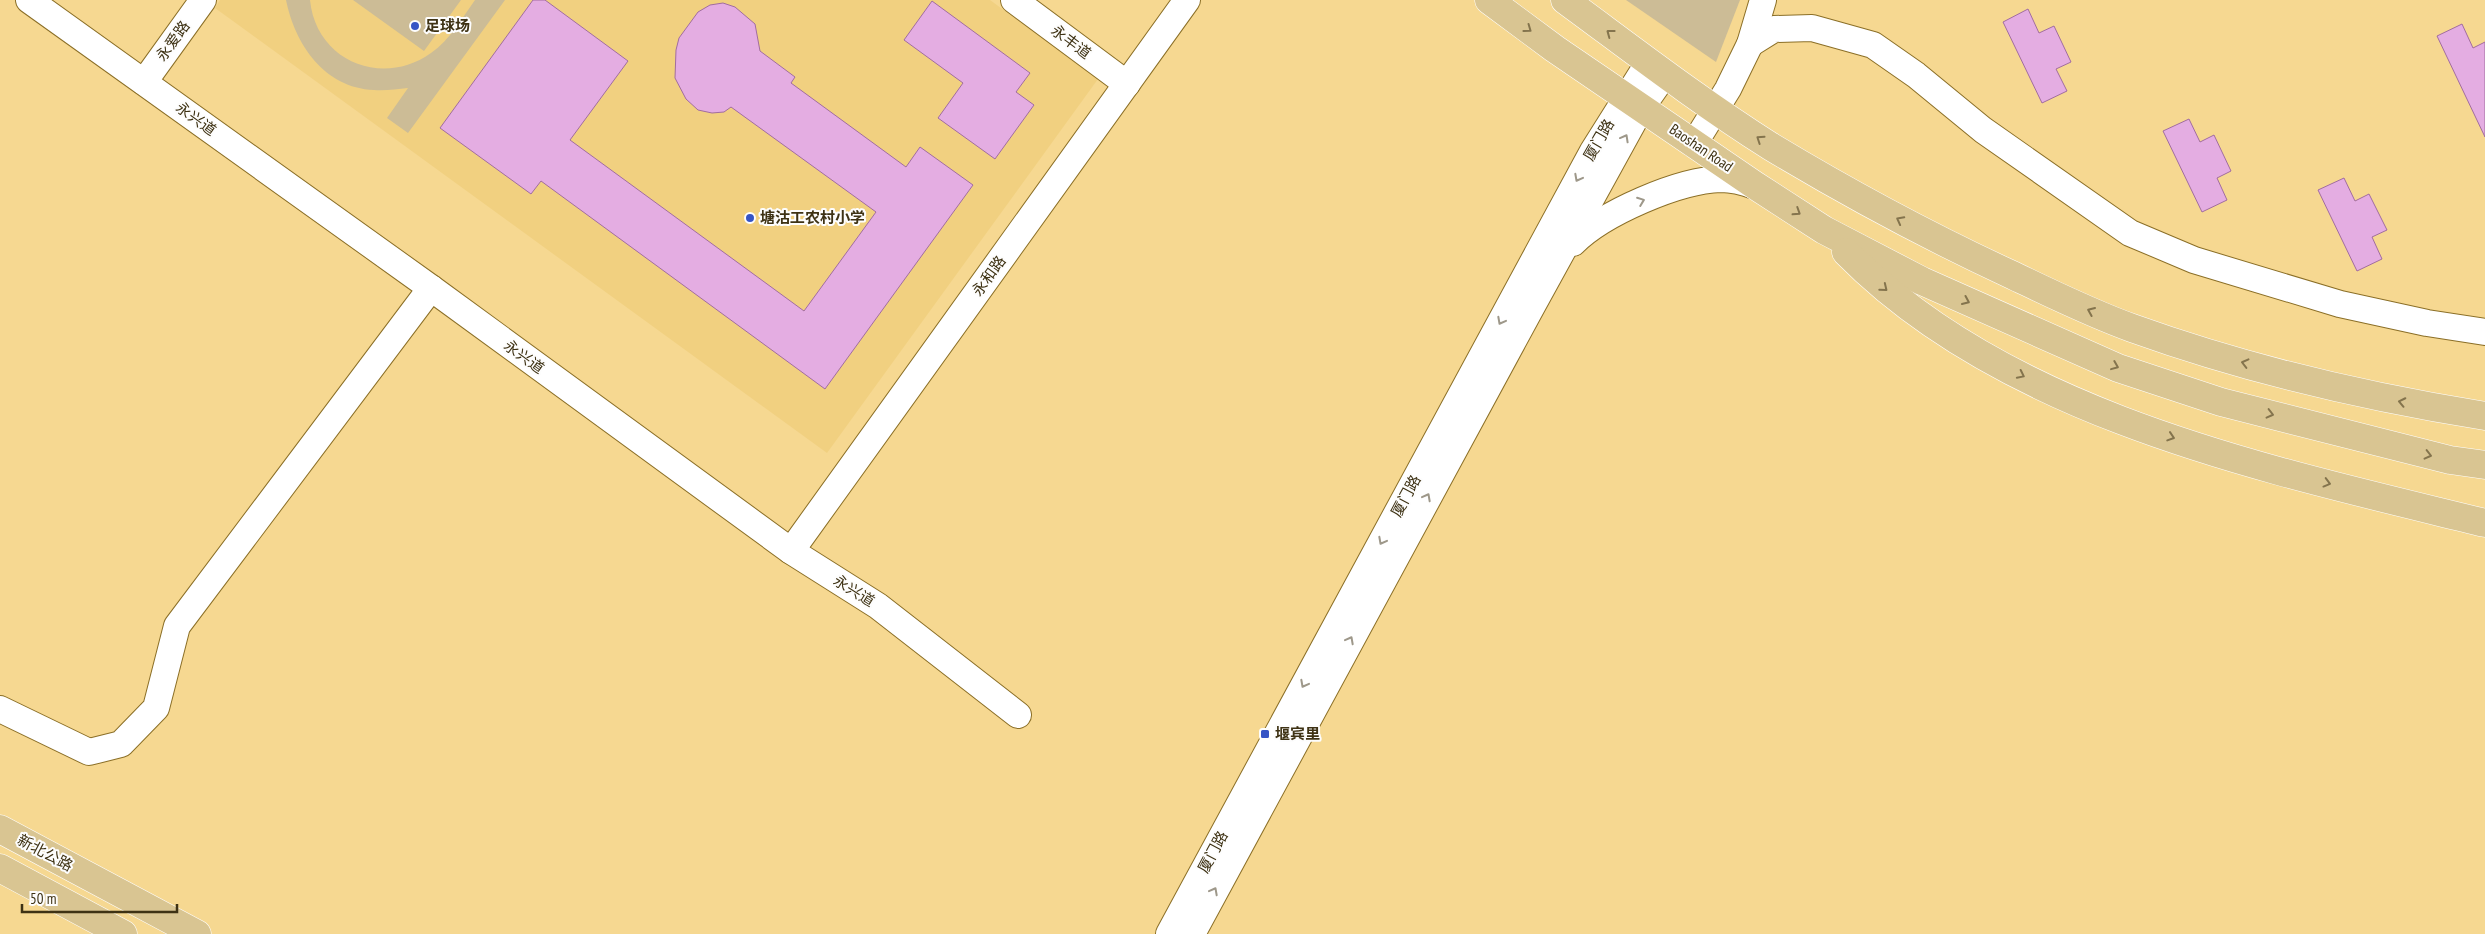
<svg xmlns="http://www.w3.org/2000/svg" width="2485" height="934" viewBox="0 0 2485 934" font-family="'PT Sans Narrow','Noto Sans SC',sans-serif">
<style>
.built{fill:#f1d080}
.green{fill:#ccbc96}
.building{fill:#e4ade2;stroke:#a16d9f}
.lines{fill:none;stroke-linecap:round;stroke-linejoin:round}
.minor-casing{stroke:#8b6f27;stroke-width:28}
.major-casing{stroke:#fff;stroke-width:29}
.minor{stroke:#fff;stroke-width:26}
.major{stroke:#d9c592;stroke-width:28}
.oneway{stroke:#84744d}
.oneway2{stroke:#9e988a}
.poi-dot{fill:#3554c5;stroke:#fdfdfd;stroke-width:2}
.labels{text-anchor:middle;stroke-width:4;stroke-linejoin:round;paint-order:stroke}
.poi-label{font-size:15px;font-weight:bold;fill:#3e3214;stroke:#fdfdfd;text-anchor:start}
.street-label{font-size:15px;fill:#3e3214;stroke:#fdfdfd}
</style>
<rect width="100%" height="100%" fill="#f6d891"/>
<path class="built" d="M 220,0 L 990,0 L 1098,79 L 827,453 L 215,8 Z"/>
<g class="green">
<path d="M 286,0 L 310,0 C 316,61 382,88 431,53 C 450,40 462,18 475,0 L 505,0 L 408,133 L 387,118 L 408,88 C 397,89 385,91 374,90 C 324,88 295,44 286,0 Z"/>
<path d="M 353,0 L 461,0 L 424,51 Z"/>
<path d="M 1626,0 L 1740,0 L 1716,62 Z"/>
</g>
<g class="building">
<path d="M 533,0 L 545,0 L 628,61 L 570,140 L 804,311 L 876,212 L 731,107 L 724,112 L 712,113 L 698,110 L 686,99 L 675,78 L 676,50 L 679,38 L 698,12 L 710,5 L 723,3 L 735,7 L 755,24 L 760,51 L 795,77 L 791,83 L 906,167 L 920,147 L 973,185 L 825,389 L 541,181 L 531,194 L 440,128 Z"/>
<path d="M 932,1 L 1030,73 L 1016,92 L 1034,105 L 995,159 L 938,118 L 963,83 L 904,40 Z"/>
<path d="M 2028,9 L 2039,33 L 2054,26 L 2071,62 L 2056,69 L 2067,91 L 2042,103 L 2003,22 Z"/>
<path d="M 2462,24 L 2473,48 L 2485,42 L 2485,137 L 2437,36 Z"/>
<path d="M 2189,119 L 2200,142 L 2214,135 L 2231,171 L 2217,178 L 2227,200 L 2202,212 L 2163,131 Z"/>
<path d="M 2344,178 L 2355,201 L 2369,194 L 2387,230 L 2372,237 L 2382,259 L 2357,271 L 2318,190 Z"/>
</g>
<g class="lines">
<g class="minor-casing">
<g id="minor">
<path d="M 29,0 L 431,288 L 791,551 L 878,606 L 1018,715"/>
<path d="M 1014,0 L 1127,84"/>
<path d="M 1750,44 L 1774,29 L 1812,28 L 1873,45 L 1916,75 L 1983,130 L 2130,233 L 2194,260 L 2340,304 L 2427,323 L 2485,332"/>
<path d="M 144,82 L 203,0"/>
<path d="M 1694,144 L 1728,89 L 1750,44 L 1763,0"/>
<path d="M 1573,243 C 1603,213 1679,180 1721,179 C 1733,179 1744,182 1755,186"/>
<path d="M 791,551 L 1187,0"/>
<path d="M 0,709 L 89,752 L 121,744 L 156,708 L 177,626 L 431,288"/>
<path d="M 1169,934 L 1593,151 L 1649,62"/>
<path d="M 1192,934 L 1531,308 L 1641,108 L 1665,74"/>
</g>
</g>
<g class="major-casing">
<g id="major">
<path d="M 1489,0 L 1555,49 L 1756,186 L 1824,230 L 1922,281 L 2118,368 L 2221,402 L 2450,460 L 2485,465"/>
<path d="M 1565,0 C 1633,50 1699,101 1770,146 C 1848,193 1928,236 2010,274 C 2050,293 2090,313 2132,328 C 2246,369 2366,397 2485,416"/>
<path d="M 1846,252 C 2007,416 2270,470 2485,523"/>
<path d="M 0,829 L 197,934"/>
<path d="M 0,868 L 123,934"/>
</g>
</g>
<use href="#minor" class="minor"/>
<use href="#major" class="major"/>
</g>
<defs><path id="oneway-chevron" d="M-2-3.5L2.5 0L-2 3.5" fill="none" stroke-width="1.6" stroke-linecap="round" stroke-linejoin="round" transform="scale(1.25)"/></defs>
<g class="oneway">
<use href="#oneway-chevron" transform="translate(1528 29) rotate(36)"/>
<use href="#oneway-chevron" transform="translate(1610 33) rotate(-143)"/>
<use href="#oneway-chevron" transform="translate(1760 139) rotate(-146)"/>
<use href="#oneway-chevron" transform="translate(1797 212) rotate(33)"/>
<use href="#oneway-chevron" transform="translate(1900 220) rotate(-152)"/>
<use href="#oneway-chevron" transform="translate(1884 288) rotate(39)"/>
<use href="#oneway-chevron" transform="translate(1966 301) rotate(24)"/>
<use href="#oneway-chevron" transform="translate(2091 311) rotate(-157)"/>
<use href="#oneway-chevron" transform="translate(2245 363) rotate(-166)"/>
<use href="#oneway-chevron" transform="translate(2115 366) rotate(22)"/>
<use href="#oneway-chevron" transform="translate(2021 375) rotate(26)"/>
<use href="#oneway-chevron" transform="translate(2402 402) rotate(-168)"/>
<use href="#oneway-chevron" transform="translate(2270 414) rotate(14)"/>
<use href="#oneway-chevron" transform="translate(2171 437) rotate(18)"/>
<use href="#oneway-chevron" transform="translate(2428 455) rotate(14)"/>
<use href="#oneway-chevron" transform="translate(2327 483) rotate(15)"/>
</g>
<g class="oneway2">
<use href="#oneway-chevron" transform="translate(1625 138) rotate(-61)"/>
<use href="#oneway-chevron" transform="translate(1578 178) rotate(118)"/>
<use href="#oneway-chevron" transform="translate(1641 201) rotate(-21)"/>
<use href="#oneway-chevron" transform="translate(1501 321) rotate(118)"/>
<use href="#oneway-chevron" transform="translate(1427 497) rotate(-62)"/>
<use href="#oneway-chevron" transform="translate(1382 541) rotate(118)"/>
<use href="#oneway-chevron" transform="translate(1350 640) rotate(-62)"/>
<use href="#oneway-chevron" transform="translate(1304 684) rotate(118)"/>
<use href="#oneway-chevron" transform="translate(1214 891) rotate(-62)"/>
</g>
<g class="poi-dot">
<circle cx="415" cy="26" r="5"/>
<circle cx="750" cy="218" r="5"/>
<rect x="1260" y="729" width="10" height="10" rx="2.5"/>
</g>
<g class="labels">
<g class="poi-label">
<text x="425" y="31">足球场</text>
<text x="760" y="223">塘沽工农村小学</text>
<text x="1275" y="739">堰宾里</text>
</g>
<g class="street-label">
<text transform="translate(173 41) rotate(-54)" y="5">永爱路</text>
<text transform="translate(1071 42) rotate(37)" y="5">永丰道</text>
<text transform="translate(196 119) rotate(36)" y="5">永兴道</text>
<text transform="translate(1599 140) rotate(-60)" y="5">厦门路</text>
<text transform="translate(1701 148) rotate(34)" y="5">Baoshan Road</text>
<text transform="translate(989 276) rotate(-54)" y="5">永和路</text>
<text transform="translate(524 357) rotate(36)" y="5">永兴道</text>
<text transform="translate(1406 496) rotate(-62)" y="5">厦门路</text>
<text transform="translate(854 591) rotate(32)" y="5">永兴道</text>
<text transform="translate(1213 852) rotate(-62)" y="5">厦门路</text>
<text transform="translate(45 853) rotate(28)" y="5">新北公路</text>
</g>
</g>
<path d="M22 904v8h155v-8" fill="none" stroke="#3e3214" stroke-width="2.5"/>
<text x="30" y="904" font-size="15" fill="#3e3214" stroke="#fdfdfd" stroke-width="4" paint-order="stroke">50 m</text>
</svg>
